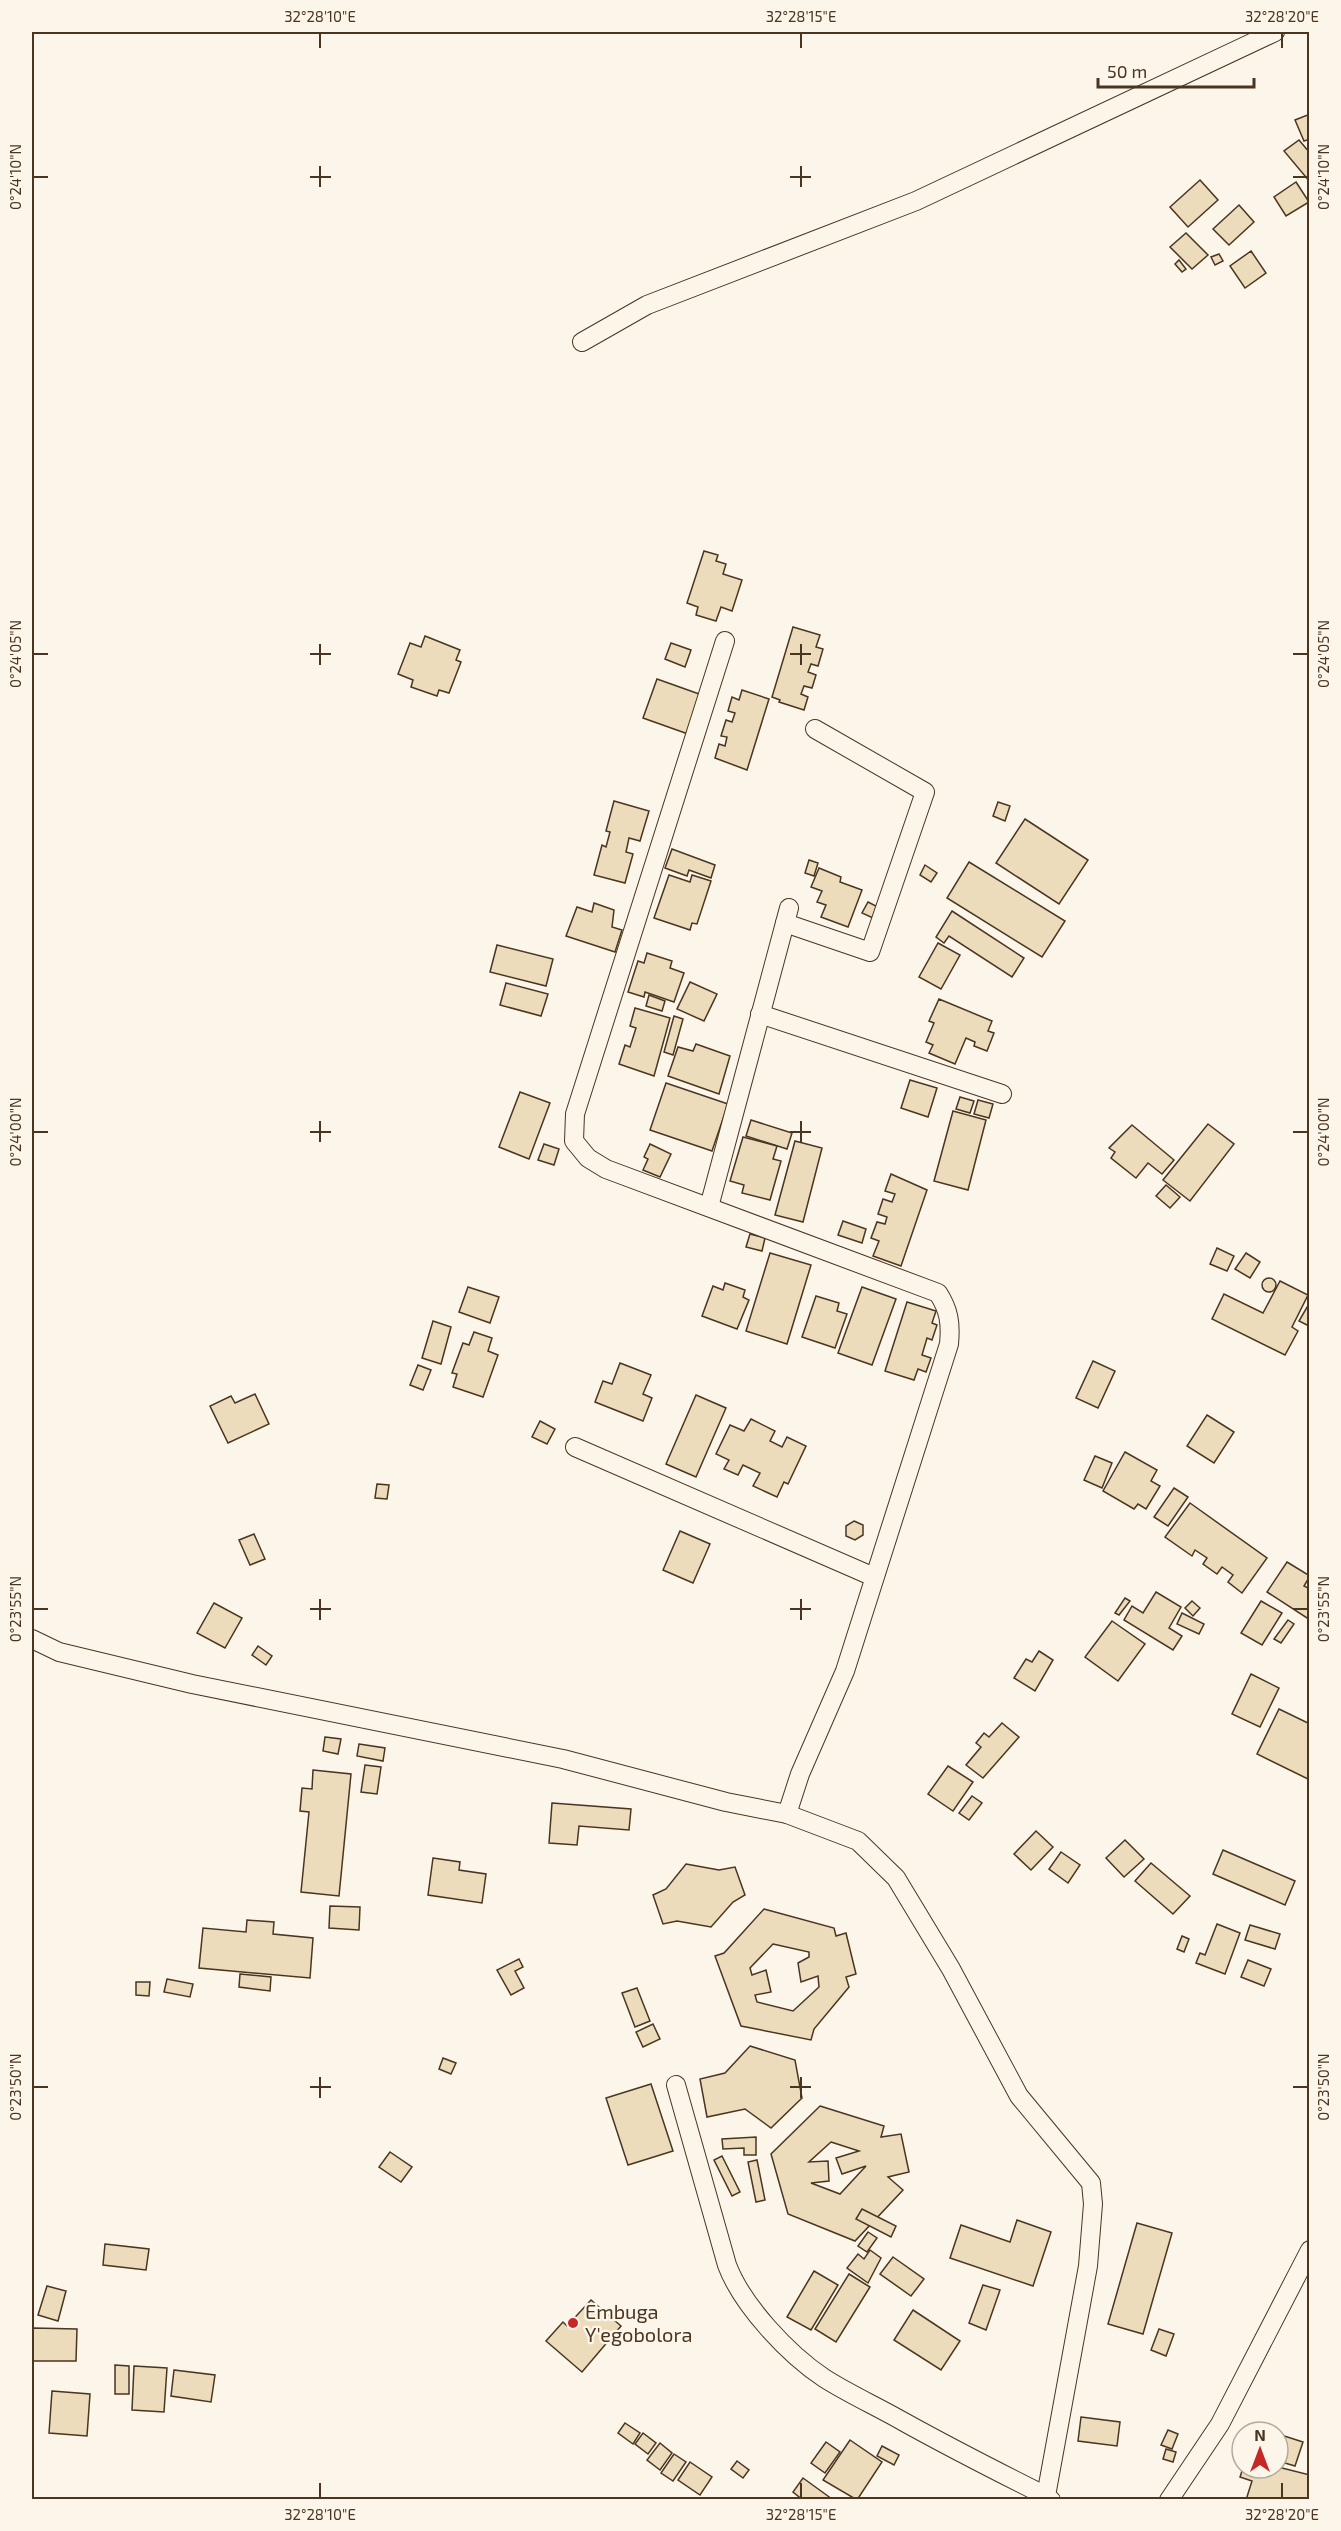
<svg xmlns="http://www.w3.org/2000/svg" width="1341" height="2531" viewBox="0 0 1341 2531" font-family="'Exo 2',sans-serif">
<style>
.building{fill:#ecdcbc;stroke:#4a3520;stroke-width:1.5;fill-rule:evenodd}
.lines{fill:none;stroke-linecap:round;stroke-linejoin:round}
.street-casing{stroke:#4a3520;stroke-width:20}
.street{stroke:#fbf6e9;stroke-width:18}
.ticks{fill:none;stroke:#4a3520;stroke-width:2}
.poi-dot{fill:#c62828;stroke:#fbf6e9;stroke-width:2}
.labels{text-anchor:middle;stroke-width:4.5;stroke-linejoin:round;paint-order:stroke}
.poi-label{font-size:20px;fill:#4a3520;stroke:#fbf6e9;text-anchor:start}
.neatline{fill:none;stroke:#4a3520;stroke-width:2}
.ticks-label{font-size:15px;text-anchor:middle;fill:#4a3520}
</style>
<rect width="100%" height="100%" fill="#fbf6e9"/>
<g class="building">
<path d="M 1310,114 L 1310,139 L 1304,141 L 1295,120 Z"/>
<path d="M 1299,140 L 1310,153 L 1310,182 L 1284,151 Z"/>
<path d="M 1200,180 L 1218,200 L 1188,227 L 1170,207 Z"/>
<path d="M 1296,182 L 1309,202 L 1286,216 L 1274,197 Z"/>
<path d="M 1239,205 L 1254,222 L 1229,245 L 1213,229 Z"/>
<path d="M 1186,233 L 1208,255 L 1192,269 L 1170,247 Z"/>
<path d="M 1251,251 L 1266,273 L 1245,288 L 1230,266 Z"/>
<path d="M 1219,254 L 1223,261 L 1215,265 L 1211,257 Z"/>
<path d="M 1179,260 L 1186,269 L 1182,272 L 1175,264 Z"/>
<path d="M 704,551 L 718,555 L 716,561 L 726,564 L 723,574 L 742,580 L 732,611 L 721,607 L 716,621 L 696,615 L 698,607 L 687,603 Z"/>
<path d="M 793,627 L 820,635 L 816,647 L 823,649 L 818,666 L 811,664 L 808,672 L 816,675 L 812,688 L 804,686 L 801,694 L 808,697 L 804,710 L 779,702 L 780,700 L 772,697 Z"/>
<path d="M 425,636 L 460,650 L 456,660 L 461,662 L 449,693 L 439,690 L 437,696 L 411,687 L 413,680 L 398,674 L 410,643 L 421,647 Z"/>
<path d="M 671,643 L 691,650 L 685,667 L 665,659 Z"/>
<path d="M 657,679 L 702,695 L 688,734 L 643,718 Z"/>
<path d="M 742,690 L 769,699 L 747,770 L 715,758 L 719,744 L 725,746 L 727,737 L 721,736 L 726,720 L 732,722 L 735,713 L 728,711 L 732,697 L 739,700 Z"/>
<path d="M 614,801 L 649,811 L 640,841 L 629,838 L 626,852 L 633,854 L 625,883 L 594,875 L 602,845 L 606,847 L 610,832 L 606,831 Z"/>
<path d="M 998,802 L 1010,806 L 1005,821 L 993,816 Z"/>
<path d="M 1025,819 L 1088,860 L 1059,904 L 996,863 Z"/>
<path d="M 672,849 L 715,865 L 711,878 L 689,870 L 687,876 L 665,868 Z"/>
<path d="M 809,860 L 818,863 L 814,876 L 805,873 Z"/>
<path d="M 969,862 L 1065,921 L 1042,957 L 947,898 Z"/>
<path d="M 925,865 L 937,873 L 931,882 L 920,875 Z"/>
<path d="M 819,868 L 841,877 L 840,882 L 862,890 L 848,927 L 821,917 L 826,905 L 817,902 L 822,891 L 811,887 Z"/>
<path d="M 669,875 L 690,882 L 692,875 L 711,881 L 697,924 L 692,923 L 690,930 L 654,918 Z"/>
<path d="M 868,902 L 878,907 L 873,918 L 862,913 Z"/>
<path d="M 594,903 L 614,910 L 612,927 L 622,930 L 615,952 L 566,936 L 577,907 L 592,912 Z"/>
<path d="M 952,911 L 1024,958 L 1012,977 L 949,936 L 944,943 L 936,937 Z"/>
<path d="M 938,943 L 960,955 L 941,989 L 919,977 Z"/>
<path d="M 497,945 L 553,959 L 546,986 L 490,972 Z"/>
<path d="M 647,953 L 672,961 L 670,968 L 684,973 L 674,1002 L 645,992 L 644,997 L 628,992 L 638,961 L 644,963 Z"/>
<path d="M 690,982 L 717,994 L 704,1021 L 677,1009 Z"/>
<path d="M 506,983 L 548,994 L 541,1016 L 500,1005 Z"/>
<path d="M 649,995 L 665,1001 L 662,1011 L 646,1006 Z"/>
<path d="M 939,999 L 992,1021 L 988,1031 L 994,1033 L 987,1051 L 974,1046 L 975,1042 L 966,1038 L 955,1064 L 929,1053 L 933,1045 L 926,1042 L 934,1023 L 929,1021 Z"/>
<path d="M 635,1008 L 670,1018 L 654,1076 L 619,1064 L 625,1045 L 630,1047 L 636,1028 L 630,1026 Z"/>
<path d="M 674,1016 L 683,1019 L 673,1055 L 664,1052 Z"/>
<path d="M 696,1044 L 730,1056 L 719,1094 L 668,1076 L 678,1047 L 693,1051 Z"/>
<path d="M 910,1080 L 937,1088 L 928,1117 L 901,1108 Z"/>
<path d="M 666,1083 L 728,1104 L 712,1151 L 650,1130 Z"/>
<path d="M 520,1092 L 550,1103 L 529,1159 L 499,1147 Z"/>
<path d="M 960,1097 L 974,1101 L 970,1113 L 956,1109 Z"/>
<path d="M 978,1100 L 993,1104 L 989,1118 L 974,1114 Z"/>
<path d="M 953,1111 L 986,1120 L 968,1190 L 934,1181 Z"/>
<path d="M 751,1120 L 792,1133 L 787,1149 L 746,1136 Z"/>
<path d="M 1208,1124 L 1234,1144 L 1190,1201 L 1163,1180 Z"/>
<path d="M 1132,1125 L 1174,1160 L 1162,1174 L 1148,1163 L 1136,1178 L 1111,1158 L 1115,1152 L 1109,1148 Z"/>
<path d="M 743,1137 L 777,1146 L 773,1159 L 781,1161 L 770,1200 L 742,1193 L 744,1185 L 730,1181 Z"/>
<path d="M 795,1141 L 822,1148 L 803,1222 L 775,1215 Z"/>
<path d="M 544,1144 L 559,1149 L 554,1165 L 538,1160 Z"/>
<path d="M 650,1144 L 671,1154 L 660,1177 L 643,1170 L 648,1159 L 644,1157 Z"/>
<path d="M 891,1174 L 927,1190 L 901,1266 L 873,1256 L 879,1241 L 871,1238 L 877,1222 L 885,1224 L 887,1217 L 878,1214 L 883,1199 L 892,1202 L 895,1194 L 885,1191 Z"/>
<path d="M 1166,1185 L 1180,1197 L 1170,1208 L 1156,1196 Z"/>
<path d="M 843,1221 L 866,1229 L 862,1243 L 838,1235 Z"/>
<path d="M 750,1234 L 765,1238 L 762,1251 L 746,1247 Z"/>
<path d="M 1217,1248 L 1234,1256 L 1227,1271 L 1210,1264 Z"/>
<path d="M 770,1253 L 811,1265 L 787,1344 L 746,1331 Z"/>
<path d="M 1246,1253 L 1260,1262 L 1250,1278 L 1235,1269 Z"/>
<circle cx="1269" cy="1285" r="7"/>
<path d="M 1280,1281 L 1308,1295 L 1292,1327 L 1298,1331 L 1285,1355 L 1212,1319 L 1224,1294 L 1263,1313 Z"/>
<path d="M 725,1283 L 745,1290 L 743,1297 L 749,1300 L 737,1329 L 702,1316 L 713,1286 L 723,1290 Z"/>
<path d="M 468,1287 L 499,1297 L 490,1323 L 459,1312 Z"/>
<path d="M 862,1287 L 896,1299 L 872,1365 L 838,1353 Z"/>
<path d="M 816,1296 L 839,1303 L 837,1311 L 847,1314 L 835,1348 L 802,1337 Z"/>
<path d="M 907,1302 L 936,1311 L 932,1323 L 937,1325 L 932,1340 L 927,1338 L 922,1355 L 931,1358 L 926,1372 L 918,1369 L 914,1380 L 885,1371 Z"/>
<path d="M 1310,1302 L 1310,1325 L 1309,1326 L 1299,1321 Z"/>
<path d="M 433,1321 L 451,1327 L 441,1364 L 422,1358 Z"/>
<path d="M 474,1332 L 492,1338 L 488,1351 L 498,1355 L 483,1397 L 453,1387 L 457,1374 L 452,1373 L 463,1343 L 469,1345 Z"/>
<path d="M 1093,1361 L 1115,1371 L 1098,1408 L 1076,1398 Z"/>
<path d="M 620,1363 L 651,1375 L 643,1394 L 652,1398 L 643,1421 L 595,1402 L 603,1381 L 612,1384 Z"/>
<path d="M 418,1365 L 431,1370 L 423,1390 L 410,1385 Z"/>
<path d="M 255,1394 L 269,1424 L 228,1443 L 210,1406 L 231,1396 L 235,1403 Z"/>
<path d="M 696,1395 L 726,1408 L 696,1477 L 666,1464 Z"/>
<path d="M 1207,1415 L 1234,1432 L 1214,1463 L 1187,1446 Z"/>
<path d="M 751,1419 L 775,1431 L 770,1441 L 782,1447 L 787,1437 L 806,1446 L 788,1484 L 784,1482 L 777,1497 L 753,1486 L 760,1473 L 743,1465 L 738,1475 L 724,1469 L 729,1460 L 716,1454 L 730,1425 L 744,1431 Z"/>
<path d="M 540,1421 L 555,1429 L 547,1444 L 532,1437 Z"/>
<path d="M 1125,1452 L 1157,1470 L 1151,1481 L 1160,1486 L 1146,1509 L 1138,1504 L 1134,1509 L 1103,1491 Z"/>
<path d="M 1095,1456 L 1112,1463 L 1102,1488 L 1084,1480 Z"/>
<path d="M 377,1484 L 389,1485 L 387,1499 L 375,1498 Z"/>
<path d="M 1174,1488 L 1188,1497 L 1168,1526 L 1154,1517 Z"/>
<path d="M 1190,1503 L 1267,1558 L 1242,1593 L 1228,1582 L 1233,1575 L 1222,1567 L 1217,1574 L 1203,1564 L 1207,1558 L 1195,1550 L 1192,1556 L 1165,1537 Z"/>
<path d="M 854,1521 L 863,1525 L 863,1535 L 855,1540 L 846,1536 L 846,1526 Z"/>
<path d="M 680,1531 L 710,1544 L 693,1583 L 663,1570 Z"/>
<path d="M 254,1534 L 265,1559 L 250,1565 L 239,1540 Z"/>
<path d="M 1287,1562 L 1310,1576 L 1304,1586 L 1310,1589 L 1310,1614 L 1307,1618 L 1267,1592 Z"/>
<path d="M 1156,1592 L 1181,1607 L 1169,1628 L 1182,1636 L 1173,1650 L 1124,1620 L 1132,1606 L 1143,1613 Z"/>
<path d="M 1125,1598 L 1130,1601 L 1119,1615 L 1115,1613 Z"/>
<path d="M 1192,1601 L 1200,1608 L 1193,1616 L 1185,1608 Z"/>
<path d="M 1261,1601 L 1282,1613 L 1262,1645 L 1241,1633 Z"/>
<path d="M 214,1603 L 242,1618 L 225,1648 L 197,1633 Z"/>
<path d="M 1182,1613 L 1204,1624 L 1199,1634 L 1177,1624 Z"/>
<path d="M 1288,1620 L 1294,1624 L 1281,1643 L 1274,1639 Z"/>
<path d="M 1112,1621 L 1145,1644 L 1118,1681 L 1085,1657 Z"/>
<path d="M 258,1646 L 272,1656 L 266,1665 L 252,1655 Z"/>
<path d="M 1039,1651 L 1053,1660 L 1035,1691 L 1014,1678 L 1026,1659 L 1032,1662 Z"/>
<path d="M 1251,1674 L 1279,1688 L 1260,1727 L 1232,1714 Z"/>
<path d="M 1279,1709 L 1310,1724 L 1310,1780 L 1257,1754 Z"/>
<path d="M 1002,1723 L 1019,1737 L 983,1778 L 966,1765 L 981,1747 L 976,1743 L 984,1733 L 989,1737 Z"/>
<path d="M 325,1737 L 341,1739 L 338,1754 L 323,1751 Z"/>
<path d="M 359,1744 L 385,1748 L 383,1761 L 357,1756 Z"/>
<path d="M 365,1765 L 381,1767 L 377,1794 L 361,1792 Z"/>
<path d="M 948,1766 L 973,1782 L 953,1811 L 928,1794 Z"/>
<path d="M 313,1770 L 351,1774 L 339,1896 L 301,1892 L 309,1812 L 300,1811 L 302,1788 L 312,1789 Z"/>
<path d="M 972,1796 L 982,1803 L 969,1820 L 959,1813 Z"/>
<path d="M 552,1803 L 631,1809 L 629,1830 L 579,1826 L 577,1845 L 549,1843 Z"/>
<path d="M 1036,1831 L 1053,1847 L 1031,1870 L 1014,1854 Z"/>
<path d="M 1125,1840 L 1144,1859 L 1124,1877 L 1106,1858 Z"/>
<path d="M 1223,1850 L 1295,1881 L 1285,1905 L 1213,1874 Z"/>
<path d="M 1061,1852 L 1080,1865 L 1068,1883 L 1049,1869 Z"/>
<path d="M 433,1858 L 460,1862 L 459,1870 L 486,1874 L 482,1903 L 428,1895 Z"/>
<path d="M 1151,1863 L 1190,1896 L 1173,1914 L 1135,1881 Z"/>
<path d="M 686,1864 L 719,1870 L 735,1867 L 745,1895 L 733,1902 L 711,1927 L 677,1921 L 663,1924 L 653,1895 L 666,1889 Z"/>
<path d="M 330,1906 L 360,1907 L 359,1930 L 329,1928 Z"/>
<path d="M 764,1909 L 834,1928 L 836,1936 L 846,1933 L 856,1974 L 846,1977 L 849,1987 L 814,2029 L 811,2040 L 741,2026 L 715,1956 L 724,1953 ZM 773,1944 L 809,1952 L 809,1957 L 798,1963 L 801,1982 L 818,1976 L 819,1987 L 793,2011 L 757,2002 L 755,1995 L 771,1992 L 766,1970 L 752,1975 L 750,1968 Z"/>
<path d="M 247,1920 L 274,1922 L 273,1934 L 313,1938 L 310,1978 L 199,1968 L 203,1928 L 246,1932 Z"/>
<path d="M 1217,1924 L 1240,1933 L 1225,1974 L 1196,1963 L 1200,1953 L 1205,1955 Z"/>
<path d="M 1250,1925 L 1280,1934 L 1275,1949 L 1245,1940 Z"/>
<path d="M 1182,1936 L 1189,1939 L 1184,1952 L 1177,1949 Z"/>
<path d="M 519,1959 L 523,1967 L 515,1971 L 524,1988 L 511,1995 L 497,1970 Z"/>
<path d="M 1248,1960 L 1271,1969 L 1264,1986 L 1241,1977 Z"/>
<path d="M 240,1974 L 271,1977 L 270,1991 L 239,1987 Z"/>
<path d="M 167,1979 L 193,1984 L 190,1997 L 164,1992 Z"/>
<path d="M 136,1982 L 150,1982 L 149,1996 L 136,1995 Z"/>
<path d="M 637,1988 L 650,2021 L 635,2027 L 622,1993 Z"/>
<path d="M 653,2024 L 660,2039 L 643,2047 L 636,2032 Z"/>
<path d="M 750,2046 L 795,2060 L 802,2098 L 771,2128 L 745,2109 L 707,2117 L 700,2079 L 725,2073 Z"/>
<path d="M 443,2058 L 456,2063 L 451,2074 L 439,2069 Z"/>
<path d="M 651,2084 L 673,2151 L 628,2165 L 606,2098 Z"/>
<path d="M 820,2106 L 884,2126 L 881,2137 L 901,2134 L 909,2172 L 888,2177 L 903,2190 L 855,2241 L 788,2214 L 771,2154 ZM 831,2142 L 859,2151 L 836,2158 L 842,2174 L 866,2166 L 840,2194 L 811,2183 L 829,2181 L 828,2161 L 809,2162 Z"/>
<path d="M 756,2137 L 756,2155 L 744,2155 L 744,2148 L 723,2149 L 722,2139 Z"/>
<path d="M 390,2152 L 412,2167 L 401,2182 L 379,2167 Z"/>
<path d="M 722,2156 L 740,2192 L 732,2196 L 714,2160 Z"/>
<path d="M 757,2160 L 765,2200 L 756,2202 L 748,2162 Z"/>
<path d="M 862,2209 L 896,2226 L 891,2237 L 856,2219 Z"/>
<path d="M 1017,2220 L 1051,2232 L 1033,2286 L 950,2258 L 961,2225 L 1010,2242 Z"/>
<path d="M 1137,2223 L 1172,2233 L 1143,2334 L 1108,2324 Z"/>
<path d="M 868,2232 L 877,2238 L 867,2252 L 858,2246 Z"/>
<path d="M 105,2244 L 149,2249 L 146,2270 L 103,2265 Z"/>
<path d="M 870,2250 L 881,2258 L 868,2283 L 847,2268 L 858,2254 L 864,2259 Z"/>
<path d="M 893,2257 L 924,2279 L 911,2296 L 880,2274 Z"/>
<path d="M 814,2271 L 838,2285 L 811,2330 L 787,2317 Z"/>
<path d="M 849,2274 L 870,2287 L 836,2342 L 815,2329 Z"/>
<path d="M 983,2285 L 1000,2290 L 986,2330 L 969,2323 Z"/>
<path d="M 47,2286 L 66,2291 L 58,2321 L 38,2315 Z"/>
<path d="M 591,2300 L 621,2326 L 582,2372 L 546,2341 L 563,2322 L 567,2326 Z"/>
<path d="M 913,2310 L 960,2341 L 941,2370 L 894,2340 Z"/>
<path d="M 33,2328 L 77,2329 L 76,2361 L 33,2361 Z"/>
<path d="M 1159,2329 L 1174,2334 L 1166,2356 L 1151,2350 Z"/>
<path d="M 115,2365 L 129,2366 L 129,2394 L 115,2394 Z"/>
<path d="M 134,2366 L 167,2368 L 164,2412 L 132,2410 Z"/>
<path d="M 174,2370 L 215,2375 L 211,2402 L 171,2396 Z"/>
<path d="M 52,2391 L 90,2394 L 87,2436 L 49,2433 Z"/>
<path d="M 1081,2417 L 1120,2422 L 1117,2446 L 1078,2441 Z"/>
<path d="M 625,2423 L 640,2433 L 633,2444 L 618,2433 Z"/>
<path d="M 1168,2430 L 1178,2434 L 1172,2449 L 1161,2445 Z"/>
<path d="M 643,2433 L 656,2443 L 648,2454 L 635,2444 Z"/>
<path d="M 1278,2434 L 1303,2442 L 1295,2466 L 1278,2461 Z"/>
<path d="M 850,2440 L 882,2462 L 857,2500 L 823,2480 Z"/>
<path d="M 826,2442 L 840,2452 L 825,2473 L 811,2463 Z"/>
<path d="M 660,2443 L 672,2453 L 660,2470 L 647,2460 Z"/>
<path d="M 882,2446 L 899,2455 L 894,2465 L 877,2456 Z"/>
<path d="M 1166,2449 L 1176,2452 L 1173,2462 L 1163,2459 Z"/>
<path d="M 674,2454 L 686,2462 L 673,2481 L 661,2473 Z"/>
<path d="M 737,2461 L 749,2470 L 743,2478 L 731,2469 Z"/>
<path d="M 690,2462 L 712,2477 L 700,2495 L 678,2480 Z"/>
<path d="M 1278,2467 L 1310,2475 L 1310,2500 L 1246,2500 L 1252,2481 L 1240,2477 L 1243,2468 Z"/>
<path d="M 803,2478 L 832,2499 L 803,2500 L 793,2492 Z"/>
</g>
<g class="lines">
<g class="street-casing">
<g id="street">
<path d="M 582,342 L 647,305 L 916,201 L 1275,32"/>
<path d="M 725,641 L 575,1114 L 574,1141 L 588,1158 L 606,1169 L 938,1293 C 949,1310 951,1323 949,1344 L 845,1671 L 800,1774 L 787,1814"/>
<path d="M 785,923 L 870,952 L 925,792 L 815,729"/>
<path d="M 760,1014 L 1002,1094"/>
<path d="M 709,1207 L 789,908"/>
<path d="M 575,1447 L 874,1577"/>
<path d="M 32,1639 L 59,1652 L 192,1684 L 563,1759 L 726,1802 L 787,1814 L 858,1841 L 896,1878 L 951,1969 L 1019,2096 L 1091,2183 L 1093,2204 L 1088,2266 L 1046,2496 L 1051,2500"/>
<path d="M 676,2085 L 727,2265 C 742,2305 788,2354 824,2378 C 849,2394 878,2407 904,2422 C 951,2448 998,2472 1046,2496"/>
<path d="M 1169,2500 L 1220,2424 L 1310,2250"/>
</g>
</g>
<use href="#street" class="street"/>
</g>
<path class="ticks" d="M 320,33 L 320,48M 801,33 L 801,48M 1282,33 L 1282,48M 320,166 L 320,187M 801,166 L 801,187M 33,177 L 48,177M 310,177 L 331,177M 790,177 L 811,177M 1293,177 L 1308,177M 320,644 L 320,665M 801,644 L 801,665M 33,654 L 48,654M 310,654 L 331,654M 790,654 L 811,654M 1293,654 L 1308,654M 320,1121 L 320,1142M 801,1121 L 801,1142M 33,1132 L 48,1132M 310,1132 L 331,1132M 790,1132 L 811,1132M 1293,1132 L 1308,1132M 320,1599 L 320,1620M 801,1599 L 801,1620M 33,1609 L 48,1609M 310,1609 L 331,1609M 790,1609 L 811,1609M 1293,1609 L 1308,1609M 320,2077 L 320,2098M 801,2077 L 801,2098M 33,2087 L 48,2087M 310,2087 L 331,2087M 790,2087 L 811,2087M 1293,2087 L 1308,2087M 320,2483 L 320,2498M 801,2483 L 801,2498M 1282,2483 L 1282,2498"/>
<circle class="poi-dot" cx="573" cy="2323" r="6"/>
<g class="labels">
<g class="poi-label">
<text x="585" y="2319">Embuga<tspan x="585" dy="23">Y'egobolora</tspan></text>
</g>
</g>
<rect width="1341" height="2531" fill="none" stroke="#fbf6e9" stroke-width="66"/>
<g transform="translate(1260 2450)"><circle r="28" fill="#fbf6e9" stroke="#b4a999" stroke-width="1.5"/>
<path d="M0-4.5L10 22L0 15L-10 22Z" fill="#c62828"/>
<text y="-9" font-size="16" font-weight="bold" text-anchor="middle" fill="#4a3520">N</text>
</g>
<path d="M1098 78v9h156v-9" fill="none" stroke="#4a3520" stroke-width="3"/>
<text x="1107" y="78" font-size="18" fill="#4a3520" stroke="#fbf6e9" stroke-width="4.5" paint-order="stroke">50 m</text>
<rect x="33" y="33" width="1275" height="2465" class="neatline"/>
<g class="ticks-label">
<text x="320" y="22">32°28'10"E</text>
<text x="801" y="22">32°28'15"E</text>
<text x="1282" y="22">32°28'20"E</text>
<text transform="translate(16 177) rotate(-90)" y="5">0°24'10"N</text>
<text transform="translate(1324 177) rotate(-90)" y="5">0°24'10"N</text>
<text transform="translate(16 654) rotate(-90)" y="5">0°24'05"N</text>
<text transform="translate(1324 654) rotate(-90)" y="5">0°24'05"N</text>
<text transform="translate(16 1132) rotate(-90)" y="5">0°24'00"N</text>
<text transform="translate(1324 1132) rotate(-90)" y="5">0°24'00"N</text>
<text transform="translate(16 1609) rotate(-90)" y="5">0°23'55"N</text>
<text transform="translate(1324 1609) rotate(-90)" y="5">0°23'55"N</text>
<text transform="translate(16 2087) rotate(-90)" y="5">0°23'50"N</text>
<text transform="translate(1324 2087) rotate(-90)" y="5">0°23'50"N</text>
<text x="320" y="2520">32°28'10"E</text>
<text x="801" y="2520">32°28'15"E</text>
<text x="1282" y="2520">32°28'20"E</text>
</g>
</svg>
